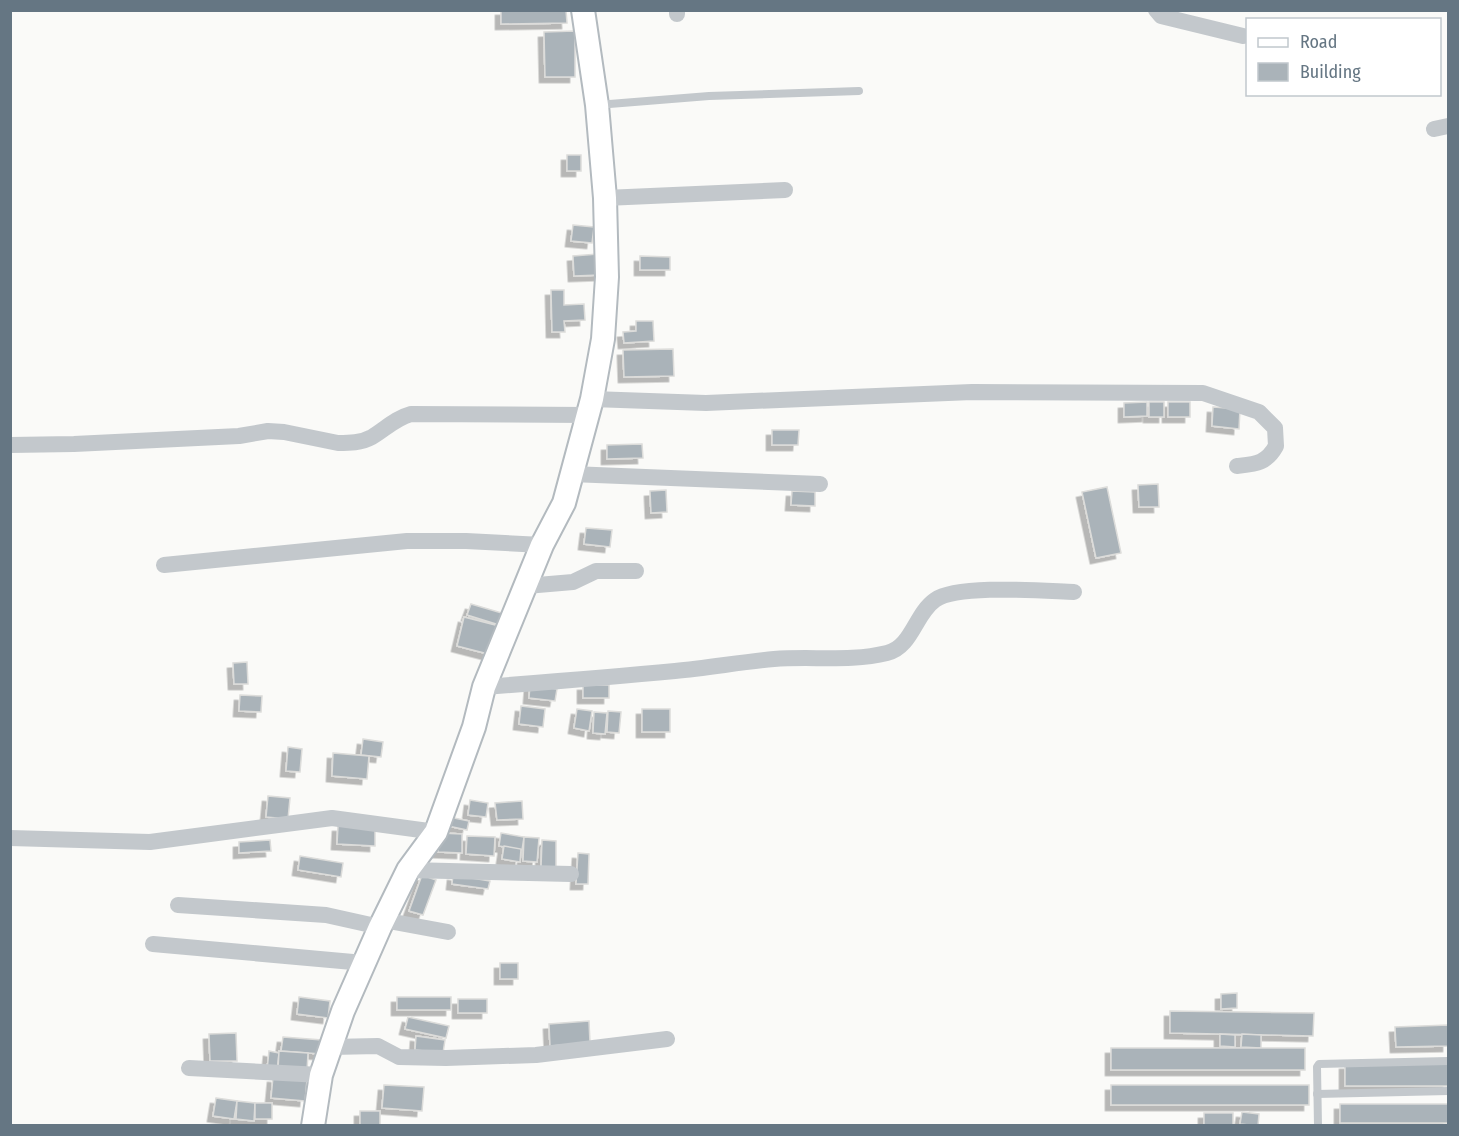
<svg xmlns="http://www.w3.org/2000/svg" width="1459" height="1136" viewBox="0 0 1459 1136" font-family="'Fira Sans Condensed',sans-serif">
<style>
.building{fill:#aab3b9;stroke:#dcdcda;stroke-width:1.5;filter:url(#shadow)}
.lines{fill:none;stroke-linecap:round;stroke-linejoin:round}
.secondary-casing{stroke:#b3babf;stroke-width:26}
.service{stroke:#c3c8cc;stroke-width:8}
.minor{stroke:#c3c8cc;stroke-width:16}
.secondary{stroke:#fff;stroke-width:22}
</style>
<defs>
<filter id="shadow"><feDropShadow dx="-5.5" dy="5.5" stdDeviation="0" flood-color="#0004"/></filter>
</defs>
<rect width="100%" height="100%" fill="#fafaf8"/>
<g class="building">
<path d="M 501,10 L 566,10 L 567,23 L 501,24 Z"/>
<path d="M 575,31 L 575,77 L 545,77 L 544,32 Z"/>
<rect x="567" y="155" width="14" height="16"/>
<path d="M 573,225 L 594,227 L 592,243 L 571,241 Z"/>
<path d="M 598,254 L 600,275 L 574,276 L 573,256 Z"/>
<path d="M 640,256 L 670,257 L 670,270 L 640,270 Z"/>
<path d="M 551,290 L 564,290 L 564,305 L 584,304 L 585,320 L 564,321 L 565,332 L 552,332 Z"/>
<path d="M 636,321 L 653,321 L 654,341 L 624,343 L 623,332 L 636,331 Z"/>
<path d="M 673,349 L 674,376 L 624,377 L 623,350 Z"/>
<path d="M 1147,402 L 1147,416 L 1124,417 L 1124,403 Z"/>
<rect x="1149" y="402" width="15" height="15"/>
<rect x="1168" y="402" width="22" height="15"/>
<path d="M 1213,407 L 1240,409 L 1239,429 L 1212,426 Z"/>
<path d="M 772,430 L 799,430 L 798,445 L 772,445 Z"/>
<path d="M 642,444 L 643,458 L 607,459 L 607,445 Z"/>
<path d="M 1158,484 L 1159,507 L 1139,507 L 1138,485 Z"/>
<path d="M 1107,487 L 1121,553 L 1096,558 L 1082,492 Z"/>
<path d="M 666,490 L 667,512 L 651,513 L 650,491 Z"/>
<path d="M 792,491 L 815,492 L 815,506 L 791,505 Z"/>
<path d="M 586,528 L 612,530 L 610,547 L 584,544 Z"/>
<path d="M 471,604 L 512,616 L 509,628 L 467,615 Z"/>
<path d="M 464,617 L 503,627 L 496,656 L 457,646 Z"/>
<path d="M 247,662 L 248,684 L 234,684 L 233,663 Z"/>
<path d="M 530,685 L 557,689 L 555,701 L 529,698 Z"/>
<rect x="583" y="685" width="26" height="13"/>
<path d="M 240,695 L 262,696 L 261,712 L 239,711 Z"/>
<path d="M 521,706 L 545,709 L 543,727 L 519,724 Z"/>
<path d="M 577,709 L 592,711 L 589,731 L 574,728 Z"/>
<rect x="642" y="709" width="28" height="23"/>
<path d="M 608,711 L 621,712 L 619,733 L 607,732 Z"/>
<path d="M 594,712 L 607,713 L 605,734 L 593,733 Z"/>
<path d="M 363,739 L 383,742 L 381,757 L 361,755 Z"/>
<path d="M 288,747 L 302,749 L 300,772 L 286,771 Z"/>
<path d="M 333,753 L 369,756 L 367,779 L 332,776 Z"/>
<path d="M 268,796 L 290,798 L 288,819 L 266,817 Z"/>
<path d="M 470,800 L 488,803 L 486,817 L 468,815 Z"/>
<path d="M 522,801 L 523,819 L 497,820 L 495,803 Z"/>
<path d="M 449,817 L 469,821 L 467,830 L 448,826 Z"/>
<path d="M 338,826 L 375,827 L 375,846 L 337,844 Z"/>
<path d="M 439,833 L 462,834 L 462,853 L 438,852 Z"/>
<path d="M 501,833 L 524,837 L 522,850 L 499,846 Z"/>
<path d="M 467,836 L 495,837 L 494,856 L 466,854 Z"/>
<path d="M 524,837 L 539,838 L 537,862 L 523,861 Z"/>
<path d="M 270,840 L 271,851 L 239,853 L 239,842 Z"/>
<path d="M 542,840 L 556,841 L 556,868 L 541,868 Z"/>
<path d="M 504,846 L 521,849 L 520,862 L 502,859 Z"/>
<path d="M 578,853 L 589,854 L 588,884 L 576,884 Z"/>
<path d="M 300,856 L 343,863 L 341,877 L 298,870 Z"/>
<path d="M 422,875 L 436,880 L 423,915 L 409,911 Z"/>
<path d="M 453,875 L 490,881 L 488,889 L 452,884 Z"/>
<rect x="500" y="963" width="18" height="16"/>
<path d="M 1237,993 L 1237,1008 L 1221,1009 L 1221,994 Z"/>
<path d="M 299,997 L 330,1001 L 328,1018 L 297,1014 Z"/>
<rect x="397" y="997" width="54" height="13"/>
<rect x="458" y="999" width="29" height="14"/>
<path d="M 1170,1011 L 1314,1013 L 1313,1036 L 1170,1033 Z"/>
<path d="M 408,1017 L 449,1026 L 446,1038 L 405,1029 Z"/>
<path d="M 589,1021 L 590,1043 L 550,1046 L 549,1024 Z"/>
<path d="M 1448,1025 L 1448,1046 L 1396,1047 L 1395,1027 Z"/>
<path d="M 236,1033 L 237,1061 L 210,1061 L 209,1034 Z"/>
<path d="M 1220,1034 L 1235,1035 L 1235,1047 L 1220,1046 Z"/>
<path d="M 1242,1034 L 1261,1035 L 1261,1048 L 1241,1047 Z"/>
<path d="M 416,1036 L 445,1040 L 443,1053 L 415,1050 Z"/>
<path d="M 283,1037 L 322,1040 L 321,1054 L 281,1051 Z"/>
<rect x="1111" y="1048" width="194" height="22"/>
<path d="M 269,1051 L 279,1053 L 277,1071 L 267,1070 Z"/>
<path d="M 279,1051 L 308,1053 L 307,1071 L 278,1069 Z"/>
<rect x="1345" y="1064" width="103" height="22"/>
<path d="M 273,1077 L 307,1080 L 305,1101 L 271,1098 Z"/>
<path d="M 384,1085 L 424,1087 L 422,1111 L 382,1108 Z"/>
<rect x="1111" y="1085" width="198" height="20"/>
<path d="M 216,1098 L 237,1101 L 234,1119 L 213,1116 Z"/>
<path d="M 237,1101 L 255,1103 L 254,1121 L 236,1119 Z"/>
<rect x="255" y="1103" width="17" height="16"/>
<rect x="1340" y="1104" width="108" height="19"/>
<rect x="360" y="1111" width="20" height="15"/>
<path d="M 1242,1112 L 1259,1114 L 1258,1126 L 1240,1124 Z"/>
<rect x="1204" y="1113" width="29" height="13"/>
</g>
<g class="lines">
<g class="secondary-casing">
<path id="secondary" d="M 313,1126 L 321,1075 L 343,1011 L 380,927 L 408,870 L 436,832 L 474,727 L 484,687 L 542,545 L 564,503 L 592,399 L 603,339 L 607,277 L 605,198 L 597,105 L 583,10"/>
</g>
<g class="service">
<path d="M 597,105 L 709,96 L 859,91"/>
<path d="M 1317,1094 L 1448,1091"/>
<path d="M 1318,1126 L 1317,1067 L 1319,1064 L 1448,1061"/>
</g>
<g class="minor">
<path d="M 677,10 L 677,14"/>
<path d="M 1156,10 L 1161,16 L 1243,36"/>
<path d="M 1434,129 L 1448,126"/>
<path d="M 605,198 L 785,190"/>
<path d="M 592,399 L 706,403 L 972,392 L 1203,393 L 1259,412 L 1275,428 L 1276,446 C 1266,464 1255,464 1237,466"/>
<path d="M 10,445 L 74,444 L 239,436 L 268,431 L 284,432 L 338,443 C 349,443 361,443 372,437 C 385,429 396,418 411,414 L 588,415"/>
<path d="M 571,474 L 820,484"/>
<path d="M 164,565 L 407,541 L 466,541 L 542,545"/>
<path d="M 526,586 L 573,582 L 596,571 L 636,571"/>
<path d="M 484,687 C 548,682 611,677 675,671 C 708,668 741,662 774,659 C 811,656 851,662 887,653 C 912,647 915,614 935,600 C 957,584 1044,591 1074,592"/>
<path d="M 10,838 L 150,842 L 332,818 L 436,832"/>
<path d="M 408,870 L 571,874"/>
<path d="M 178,905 L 326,915 L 380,927"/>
<path d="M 383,920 L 448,932"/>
<path d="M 153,944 L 364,963"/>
<path d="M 331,1047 L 378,1046 L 399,1057 L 446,1058 L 536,1055 L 667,1039"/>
<path d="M 189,1068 L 321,1075"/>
</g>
<use href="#secondary" class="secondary"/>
</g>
<rect width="1459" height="1136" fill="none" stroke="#657683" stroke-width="24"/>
<rect x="1246" y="18" width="195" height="78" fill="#ffffff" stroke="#c1c8cd" stroke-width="1.5"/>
<rect x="1258" y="38" width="30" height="9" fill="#ffffff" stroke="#c1c8cd" stroke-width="1.5"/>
<text x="1300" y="48" font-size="18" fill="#657683">Road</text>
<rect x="1258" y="63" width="30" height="18" fill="#aab3b9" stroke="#c1c8cd" stroke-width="1.5"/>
<text x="1300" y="78" font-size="18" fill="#657683">Building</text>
</svg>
